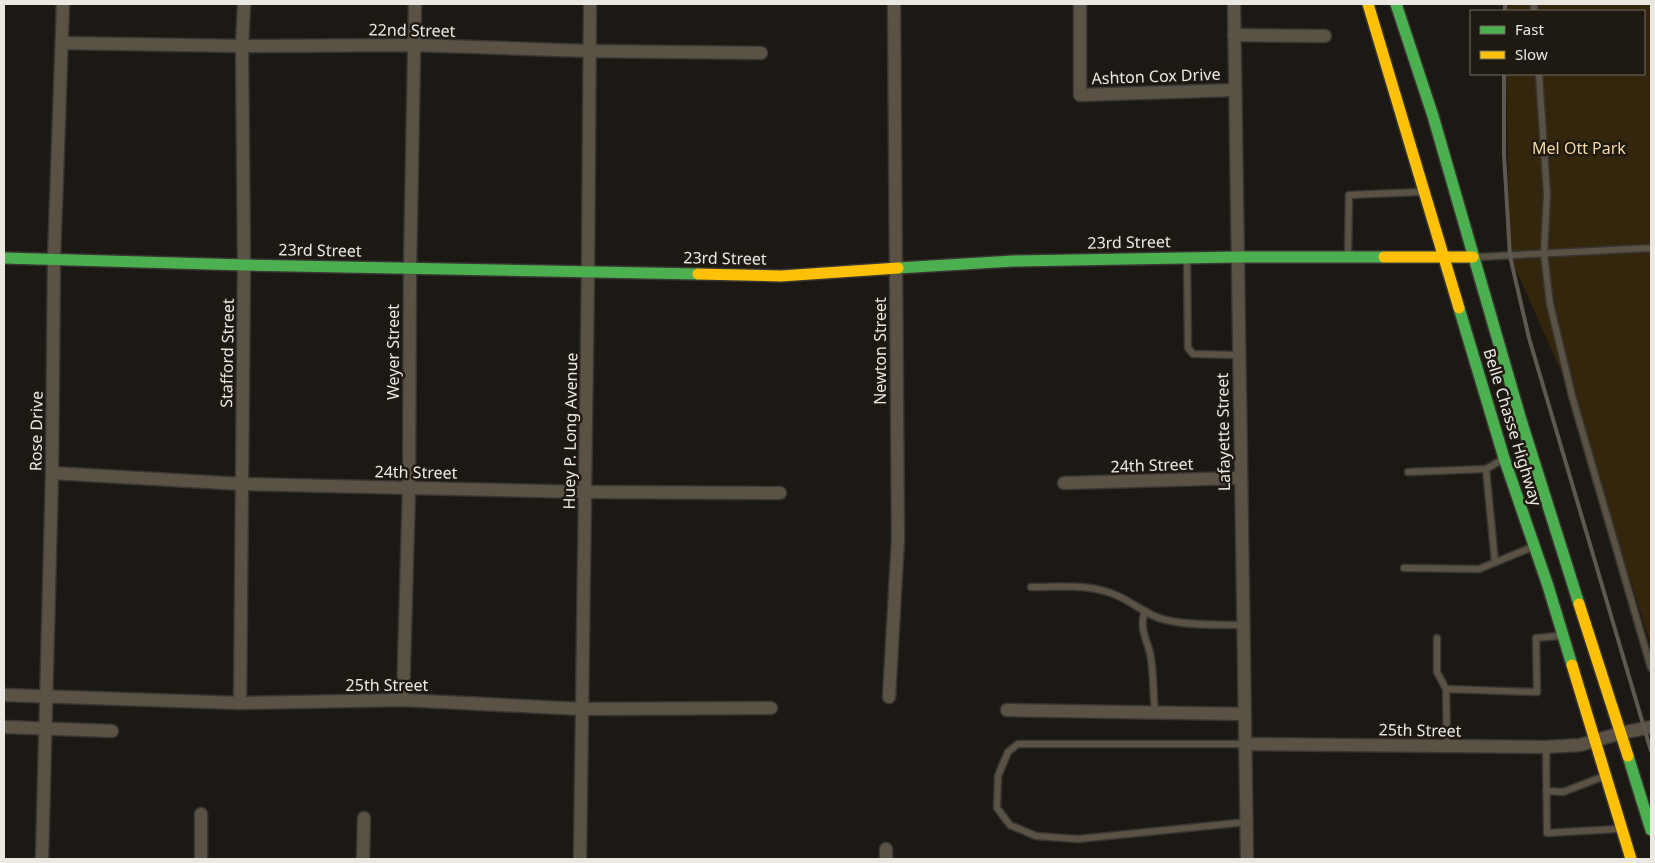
<svg xmlns="http://www.w3.org/2000/svg" width="1655" height="863" viewBox="0 0 1655 863" font-family="'Noto Sans',sans-serif">
<style>
.green{fill:#34260c}
.lines{fill:none;stroke-linecap:round;stroke-linejoin:round}
.lane-casing{stroke:#383632;stroke-width:9}
.street-casing{stroke:#383632;stroke-width:15}
.fast-casing{stroke:#383632;stroke-width:14}
.slow-casing{stroke:#383632;stroke-width:14}
.lane{stroke:#5a5245;stroke-width:6}
.street{stroke:#5a5245;stroke-width:12}
.fast{stroke:#4caf50;stroke-width:11}
.slow{stroke:#ffc107;stroke-width:11}
.rail{stroke:#5d5950;stroke-width:4}
.labels{text-anchor:middle;stroke-width:5;stroke-linejoin:round;paint-order:stroke}
.street-label{font-size:16px;fill:#ebe8e2;stroke:#1f1a11}
.park-label{font-size:16px;fill:#f7d7a3;stroke:#1f1a11}
</style>
<rect width="100%" height="100%" fill="#1c1914"/>
<path class="green" d="M 1505,4 L 1651,4 L 1651,645 L 1572,396 L 1510,256 L 1506,74 L 1644,74 L 1644,11 L 1505,11 Z"/>
<g class="lines">
<g class="lane-casing">
<g id="lane">
<path d="M 1534,4 L 1534,11"/>
<path d="M 1539,74 L 1547,194 L 1544,254 L 1550,304 L 1572,396 L 1651,668"/>
<path d="M 1348,257 L 1349,195 L 1419,192"/>
<path d="M 1477,257 L 1651,248"/>
<path d="M 1187,259 L 1188,348 L 1193,354 L 1238,355"/>
<path d="M 1486,469 L 1495,562"/>
<path d="M 1408,472 L 1486,469 L 1500,461"/>
<path d="M 1404,568 L 1479,569 L 1530,548"/>
<path d="M 1031,587 C 1061,587 1091,583 1118,596 C 1134,603 1149,617 1166,620 C 1191,626 1218,624 1243,625"/>
<path d="M 1145,611 C 1139,627 1146,638 1150,653 C 1154,672 1153,694 1155,713"/>
<path d="M 1437,638 L 1437,672 L 1446,689"/>
<path d="M 1246,744 L 1018,744 L 1008,752 L 998,776 L 997,808 L 1010,825 L 1036,836 L 1078,839 L 1247,822"/>
<path d="M 1447,747 L 1446,689 L 1537,692 L 1536,638 L 1558,636"/>
<path d="M 1546,747 L 1547,833 L 1617,829"/>
<path d="M 1546,791 L 1563,792 L 1602,777"/>
</g>
</g>
<g class="street-casing">
<g id="street">
<path d="M 1080,4 L 1080,95 L 1234,90"/>
<path d="M 1234,4 L 1247,859"/>
<path d="M 1234,35 L 1325,36"/>
<path d="M 62,43 L 242,46 L 415,45 L 589,51 L 761,53"/>
<path d="M 52,473 L 242,484 L 585,492 L 780,493"/>
<path d="M 1064,483 L 1240,478"/>
<path d="M 4,695 L 240,703 L 403,700 L 582,709 L 771,708"/>
<path d="M 889,697 L 898,539 L 894,4"/>
<path d="M 403,700 L 409,488 L 410,268 L 415,4"/>
<path d="M 240,703 L 244,265 L 242,46 L 244,4"/>
<path d="M 1007,710 L 1244,714"/>
<path d="M 4,727 L 112,731"/>
<path d="M 1246,744 L 1546,747 L 1580,745 L 1621,733 L 1651,727"/>
<path d="M 201,814 L 201,859"/>
<path d="M 42,859 L 52,473 L 54,259 L 63,4"/>
<path d="M 363,859 L 364,818"/>
<path d="M 580,859 L 588,271 L 590,4"/>
<path d="M 886,859 L 886,849"/>
</g>
</g>
<g class="fast-casing">
<g id="fast">
<path d="M 1396,4 L 1433,116 L 1521,420 L 1579,604"/>
<path d="M 4,258 L 244,265 L 698,274"/>
<path d="M 898,268 L 1013,261 L 1237,257 L 1384,257"/>
<path d="M 1459,308 L 1504,458 L 1548,586 L 1572,665"/>
<path d="M 1628,756 L 1651,830"/>
</g>
</g>
<g class="slow-casing">
<g id="slow">
<path d="M 1368,4 L 1459,308"/>
<path d="M 1384,257 L 1473,257"/>
<path d="M 698,274 L 781,276 L 898,268"/>
<path d="M 1579,604 L 1628,756"/>
<path d="M 1572,665 L 1631,859"/>
</g>
</g>
<use href="#lane" class="lane"/>
<use href="#street" class="street"/>
<use href="#fast" class="fast"/>
<use href="#slow" class="slow"/>
<g class="rail">
<path d="M 1505,11 L 1505,4"/>
<path d="M 1504,74 L 1504,154 L 1510,256 L 1529,338 L 1651,751"/>
</g>
</g>
<g class="labels">
<g class="street-label">
<text transform="translate(412 30) rotate(1)" y="6">22nd Street</text>
<text transform="translate(1156 76) rotate(-2)" y="6">Ashton Cox Drive</text>
<text transform="translate(1129 242) rotate(-1)" y="6">23rd Street</text>
<text transform="translate(320 250) rotate(1)" y="6">23rd Street</text>
<text transform="translate(725 258) rotate(1)" y="6">23rd Street</text>
<text transform="translate(880 351) rotate(-90)" y="6">Newton Street</text>
<text transform="translate(393 352) rotate(-90)" y="6">Weyer Street</text>
<text transform="translate(227 353) rotate(-89)" y="6">Stafford Street</text>
<text transform="translate(1513 427) rotate(73)" y="6">Belle Chasse Highway</text>
<text transform="translate(36 431) rotate(-89)" y="6">Rose Drive</text>
<text transform="translate(570 431) rotate(-89)" y="6">Huey P. Long Avenue</text>
<text transform="translate(1223 432) rotate(-91)" y="6">Lafayette Street</text>
<text transform="translate(1152 465) rotate(-2)" y="6">24th Street</text>
<text transform="translate(416 472) rotate(1)" y="6">24th Street</text>
<text x="387" y="691">25th Street</text>
<text transform="translate(1420 730) rotate(1)" y="6">25th Street</text>
</g>
<g class="park-label">
<text x="1579" y="154">Mel Ott Park</text>
</g>
</g>
<rect width="1655" height="863" fill="none" stroke="#ebe8e2" stroke-width="10"/>
<rect x="1470" y="10" width="175" height="65" fill="#1f1a11" stroke="#716c65"/>
<rect x="1480" y="26" width="25" height="8" fill="#4caf50" stroke="#716c65"/>
<text x="1515" y="35" font-size="15" fill="#ebe8e2">Fast</text>
<rect x="1480" y="51" width="25" height="8" fill="#ffc107" stroke="#716c65"/>
<text x="1515" y="60" font-size="15" fill="#ebe8e2">Slow</text>
</svg>
